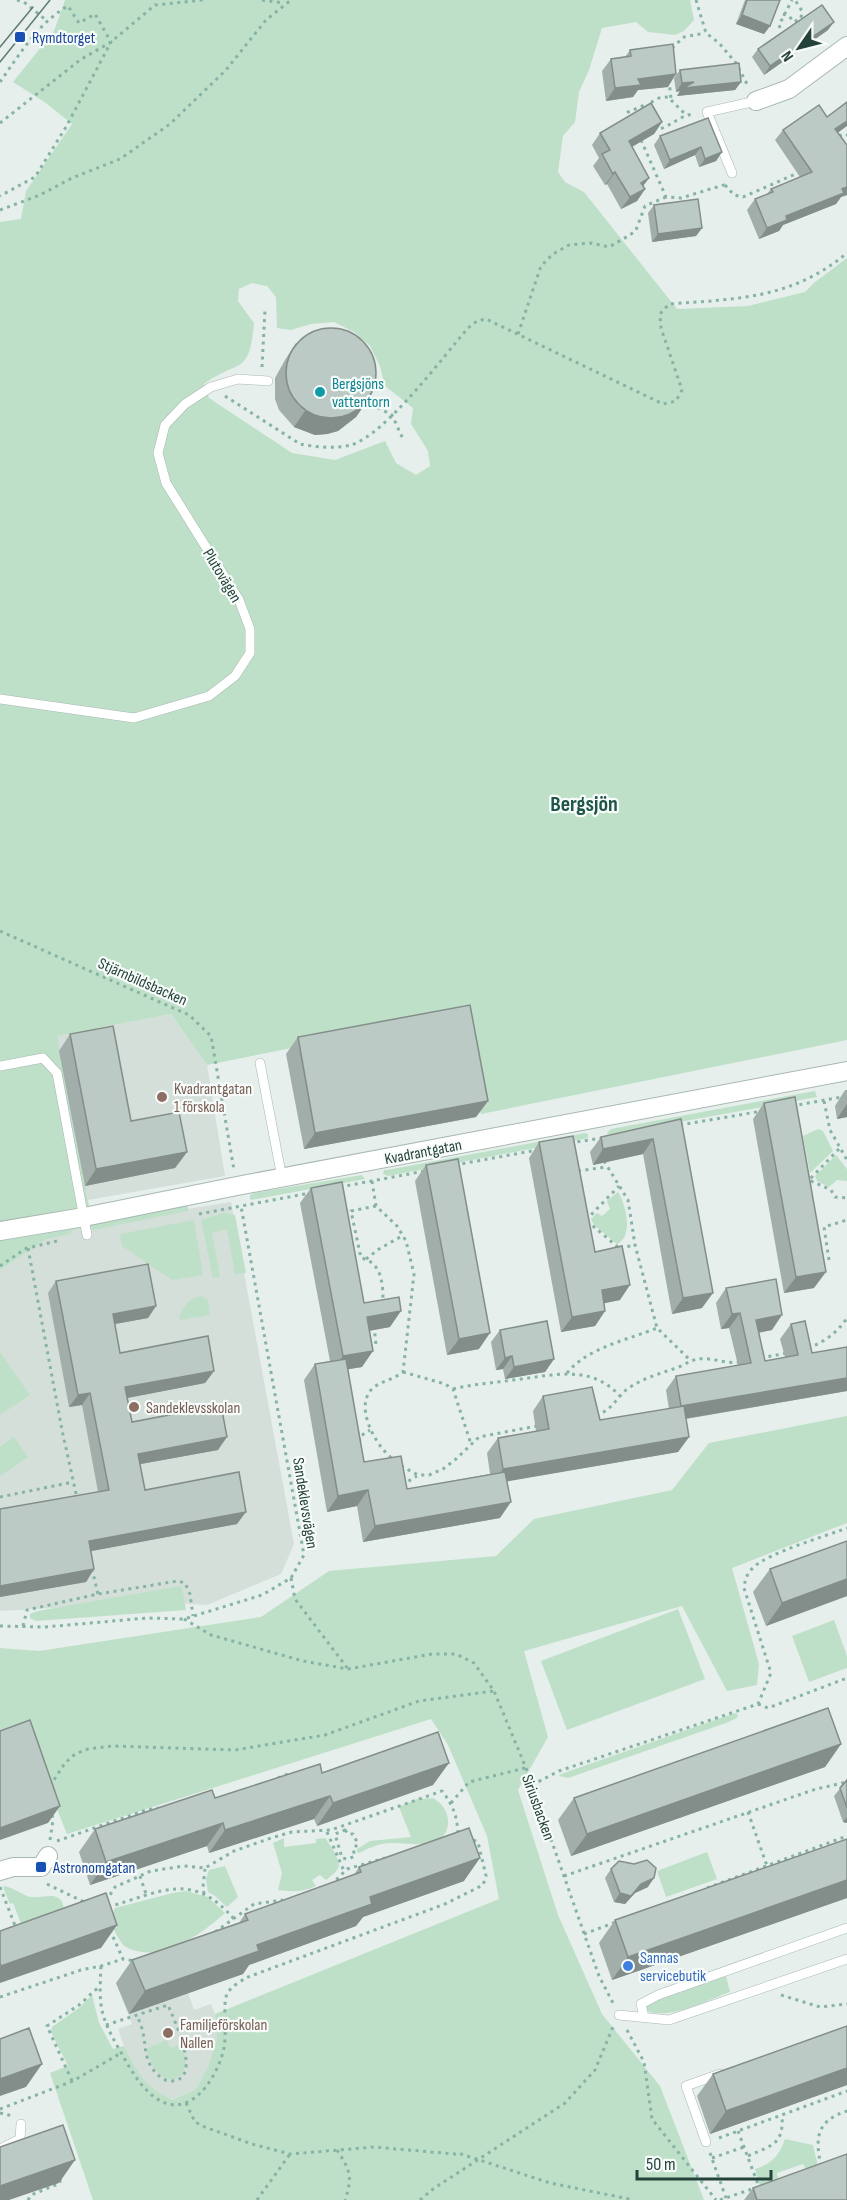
<svg xmlns="http://www.w3.org/2000/svg" width="847" height="2200" viewBox="0 0 847 2200" font-family="'Sofia Sans Condensed',sans-serif">
<style>
.built{fill:#d4dfda}
.green{fill:#bfe0c8;fill-rule:evenodd}
.lines{fill:none;stroke-linecap:round;stroke-linejoin:round}
.lane-casing{stroke:#a8b8b2;stroke-width:10}
.street-casing{stroke:#a8b8b2;stroke-width:20}
.path{stroke:#86b3a5;stroke-width:3;stroke-dasharray:3 4.5;stroke-linecap:butt}
.lane{stroke:#fff;stroke-width:9}
.street{stroke:#fff;stroke-width:18}
.tram{stroke:#5f7d75;stroke-width:1.5}
.wall{fill:#a1aea9}
.shaded-wall{fill:#838d89}
.building{fill:#bbcac4;stroke:#838d89;stroke-width:1.5}
.transit-dot{fill:#1a4fb4;stroke:#f7fbf9;stroke-width:2}
.culture-dot{fill:#0f9aa8;stroke:#f7fbf9;stroke-width:2}
.education-dot{fill:#8d6e63;stroke:#f7fbf9;stroke-width:2}
.shop-dot{fill:#3f7fe0;stroke:#f7fbf9;stroke-width:2}
.labels{text-anchor:middle;stroke-width:4.5;stroke-linejoin:round;paint-order:stroke}
.transit-label{font-size:16px;fill:#164399;stroke:#f7fbf9;text-anchor:start}
.culture-label{font-size:16px;fill:#0d838f;stroke:#f7fbf9;text-anchor:start}
.street-label{font-size:16px;fill:#24423a;stroke:#f7fbf9}
.education-label{font-size:16px;fill:#785e54;stroke:#f7fbf9;text-anchor:start}
.shop-label{font-size:16px;fill:#366cbe;stroke:#f7fbf9;text-anchor:start}
.district-label{font-size:22px;font-weight:bold;fill:#1f5548;stroke:#f7fbf9}
</style>
<rect width="100%" height="100%" fill="#e6efeb"/>
<g class="built">
<path d="M 171,1014 L 207,1065 L 225,1176 L 88,1200 L 85,1186 L 175,1168 L 120,1137 L 59,1051 L 56,1036 Z"/>
<path d="M 231,1202 L 294,1544 L 281,1574 L 207,1605 L 157,1602 L 0,1611 L 0,1270 L 47,1239 L 93,1224 Z"/>
<path d="M 178,1962 L 194,2010 L 211,2004 L 215,2014 L 217,2038 L 208,2067 L 195,2090 L 172,2100 L 154,2091 L 140,2078 L 124,2046 L 118,2029 L 132,2024 L 116,1983 Z"/>
</g>
<g class="green">
<path d="M 65,0 L 690,0 L 694,20 L 684,31 L 675,35 L 648,32 L 636,22 L 602,28 L 589,70 L 579,92 L 575,122 L 563,136 L 558,172 L 565,182 L 584,192 L 677,309 L 748,306 L 805,292 L 815,282 L 847,258 L 847,1040 L 481,1114 L 461,1014 L 207,1065 L 171,1014 L 57,1036 L 92,1222 L 186,1206 L 188,1207 L 188,1211 L 92,1230 L 89,1225 L 72,1231 L 70,1234 L 47,1239 L 0,1270 L 0,222 L 21,219 L 26,191 L 72,124 L 46,103 L 13,82 L 54,31 ZM 252,283 L 267,286 L 276,297 L 277,328 L 291,330 L 311,324 L 334,322 L 354,332 L 370,346 L 380,366 L 385,386 L 413,408 L 411,424 L 428,451 L 430,466 L 416,475 L 396,463 L 385,441 L 335,460 L 292,453 L 209,398 L 204,384 C 240,358 249,377 254,323 L 238,301 L 239,289 Z"/>
<path d="M 815,1091 L 817,1097 L 608,1135 L 607,1133 L 611,1129 Z"/>
<path d="M 818,1129 L 823,1131 L 833,1151 L 810,1173 L 803,1136 Z"/>
<path d="M 585,1133 L 588,1134 L 588,1138 L 388,1176 L 383,1174 L 384,1170 L 387,1170 Z"/>
<path d="M 836,1155 L 847,1169 L 847,1181 L 837,1180 L 829,1187 L 817,1181 L 815,1176 Z"/>
<path d="M 362,1175 L 365,1179 L 251,1200 L 250,1198 L 250,1195 L 254,1193 Z"/>
<path d="M 618,1192 C 626,1204 634,1237 617,1244 L 594,1225 L 591,1219 L 597,1213 L 602,1216 L 610,1209 L 607,1201 Z"/>
<path d="M 224,1213 L 235,1215 L 246,1273 L 235,1274 L 227,1229 L 212,1233 L 220,1277 L 213,1278 L 201,1220 Z"/>
<path d="M 194,1220 L 203,1275 L 172,1280 L 122,1246 L 120,1234 Z"/>
<path d="M 201,1296 L 208,1300 L 210,1315 L 180,1320 L 179,1317 C 184,1305 188,1299 201,1296 Z"/>
<path d="M 0,1352 L 30,1395 L 0,1415 Z"/>
<path d="M 847,1416 L 847,1523 L 732,1568 L 759,1664 L 757,1685 L 727,1691 L 682,1606 L 524,1651 L 548,1737 L 518,1790 L 558,1915 L 602,2014 L 660,2086 L 704,2200 L 93,2200 L 50,2073 L 68,2066 L 51,2032 L 52,2027 L 79,2008 L 92,1995 L 99,2023 L 113,2049 L 124,2046 C 139,2075 142,2084 172,2100 L 195,2090 L 208,2067 L 217,2038 L 215,2014 L 499,1899 L 487,1836 L 448,1745 L 431,1719 L 67,1834 L 25,1730 L 0,1738 L 0,1648 L 39,1651 L 261,1617 L 329,1571 L 496,1556 L 534,1519 L 672,1490 L 709,1443 Z"/>
<path d="M 14,1437 L 28,1457 L 0,1476 L 0,1447 Z"/>
<path d="M 179,1586 L 182,1587 L 186,1610 L 36,1621 L 30,1618 L 30,1614 L 38,1611 Z"/>
<path d="M 678,1609 L 705,1679 L 567,1730 L 541,1661 Z"/>
<path d="M 834,1620 L 847,1656 L 847,1668 L 809,1682 L 792,1636 Z"/>
<path d="M 735,1713 L 738,1715 L 737,1718 L 726,1723 L 568,1778 L 559,1776 L 561,1774 Z"/>
<path d="M 433,1798 C 441,1803 447,1809 448,1820 C 449,1852 409,1843 391,1843 C 381,1843 368,1848 359,1853 L 357,1852 L 357,1849 L 370,1841 L 411,1837 L 399,1807 L 417,1799 Z"/>
<path d="M 284,1838 L 284,1847 L 316,1843 L 316,1839 L 325,1838 C 330,1844 338,1857 339,1865 C 339,1870 330,1877 326,1880 L 320,1875 L 312,1880 L 316,1886 C 303,1892 292,1892 278,1890 L 282,1873 L 273,1843 Z"/>
<path d="M 707,1852 L 717,1879 L 666,1897 L 657,1871 Z"/>
<path d="M 225,1866 L 238,1897 L 227,1907 L 215,1896 L 208,1892 L 206,1879 L 209,1870 Z"/>
<path d="M 5,1886 C 13,1888 20,1893 27,1896 C 41,1901 61,1887 64,1909 L 22,1926 L 13,1903 L 10,1904 L 3,1887 Z"/>
<path d="M 186,1891 L 208,1897 L 225,1913 C 200,1935 159,1966 124,1946 C 115,1934 108,1922 115,1908 L 173,1893 Z"/>
<path d="M 726,1976 L 730,1992 C 705,2001 672,2020 645,2011 L 642,2005 Z"/>
<path d="M 166,2040 L 171,2048 L 181,2044 L 186,2059 L 183,2073 C 166,2091 150,2066 146,2049 Z"/>
<path d="M 785,2139 L 813,2145 L 818,2166 L 806,2169 L 803,2164 L 777,2173 L 778,2179 L 760,2186 L 755,2169 C 770,2165 780,2155 785,2139 Z"/>
</g>
<g class="lines">
<g class="lane-casing">
<g id="lane">
<path d="M 732,173 L 707,112 L 756,101"/>
<path d="M 0,699 L 134,718 L 209,696 L 235,676 L 250,653 L 250,629 L 239,600 L 166,483 L 158,453 L 165,425 L 185,404 L 211,387 L 238,379 L 268,381"/>
<path d="M 260,1063 L 282,1178"/>
<path d="M 0,1066 L 43,1058 L 57,1073 L 87,1235"/>
<path d="M 619,2015 L 669,2020 L 847,1959"/>
<path d="M 644,2017 L 641,2004 L 658,1995 L 847,1928"/>
<path d="M 706,2142 L 686,2086 L 720,2074"/>
<path d="M 0,2149 L 20,2139 L 21,2124"/>
</g>
</g>
<g class="street-casing">
<g id="street">
<path d="M 756,101 L 789,89 L 847,46"/>
<path d="M 0,1231 L 84,1217 L 237,1186 L 847,1071"/>
<path d="M 0,1871 L 13,1867 L 41,1867 L 48,1856"/>
</g>
</g>
<g class="path">
<path d="M 17,0 L 24,2 L 46,20"/>
<path d="M 262,0 L 284,3"/>
<path d="M 696,0 L 706,33 L 719,43 L 736,63 L 748,86"/>
<path d="M 783,14 L 789,16 L 794,22 L 801,18 L 802,11 L 795,0"/>
<path d="M 783,35 L 779,25 L 792,0"/>
<path d="M 672,48 L 684,37 L 705,33"/>
<path d="M 669,80 L 671,99"/>
<path d="M 0,82 C 20,54 37,24 68,6 L 79,23 L 95,14 L 111,42 L 66,127 L 35,177 L 0,196"/>
<path d="M 647,108 L 648,104 L 659,98 L 668,97 L 686,115"/>
<path d="M 629,119 L 626,114 L 628,112 L 647,104"/>
<path d="M 0,123 L 80,60 L 111,42 L 155,5 L 203,0"/>
<path d="M 656,124 L 660,129 C 672,125 681,115 694,114"/>
<path d="M 839,136 L 844,134 L 847,135"/>
<path d="M 641,140 L 666,197 L 681,198 L 727,184"/>
<path d="M 725,185 L 734,195 L 743,197 L 800,172"/>
<path d="M 0,210 L 40,195 L 72,178 L 120,159 L 170,124 L 226,70 L 266,20 L 291,0"/>
<path d="M 518,334 L 541,266 L 553,254 L 569,245 L 591,243 L 609,247 L 630,235 L 636,230 L 645,206 L 666,197"/>
<path d="M 262,367 L 265,310"/>
<path d="M 225,396 L 300,444 C 315,447 336,449 351,445 C 385,435 443,357 468,328 L 477,321 L 486,319 L 663,404 L 676,401 L 682,390 L 661,328 L 660,314 L 669,304 C 737,299 792,299 847,253"/>
<path d="M 371,404 L 392,415 L 403,439"/>
<path d="M 0,931 L 189,1015 L 211,1036 L 234,1170"/>
<path d="M 824,1101 L 830,1130 L 847,1160"/>
<path d="M 792,1106 L 847,1096"/>
<path d="M 680,1125 L 762,1111"/>
<path d="M 570,1143 L 602,1138"/>
<path d="M 839,1149 L 809,1180 L 831,1190 L 835,1197 L 847,1198"/>
<path d="M 604,1161 L 628,1200 L 635,1245 L 657,1328 L 690,1360"/>
<path d="M 455,1165 L 537,1150"/>
<path d="M 578,1171 L 606,1167"/>
<path d="M 372,1181 L 376,1206 L 397,1226 L 406,1241 L 414,1274 L 403,1372 C 394,1379 383,1381 374,1387 C 352,1405 376,1447 394,1460"/>
<path d="M 340,1187 L 425,1171"/>
<path d="M 376,1206 L 351,1211 L 361,1258 C 382,1262 383,1285 383,1301"/>
<path d="M 199,1214 L 310,1193"/>
<path d="M 586,1220 L 619,1186"/>
<path d="M 587,1221 L 619,1248 L 617,1249"/>
<path d="M 57,1241 L 28,1248 L 62,1430 L 77,1498"/>
<path d="M 620,1248 L 635,1245"/>
<path d="M 366,1259 L 379,1249 L 402,1236"/>
<path d="M 829,1260 L 824,1227 L 847,1220"/>
<path d="M 0,1266 L 28,1247"/>
<path d="M 374,1326 L 376,1345"/>
<path d="M 808,1348 C 824,1342 837,1333 847,1318"/>
<path d="M 761,1358 L 787,1353"/>
<path d="M 403,1372 L 445,1384 L 453,1389 L 471,1444"/>
<path d="M 567,1373 C 588,1347 628,1340 657,1328"/>
<path d="M 453,1389 C 473,1384 493,1383 513,1380 C 551,1376 590,1363 620,1396"/>
<path d="M 596,1415 C 610,1412 616,1399 626,1390 C 643,1377 664,1373 684,1365 C 703,1351 720,1365 740,1362"/>
<path d="M 360,1441 L 359,1437 L 370,1430"/>
<path d="M 401,1466 L 418,1475 L 429,1475 L 443,1469 L 456,1459 L 479,1437 L 537,1426"/>
<path d="M 402,1485 L 417,1476"/>
<path d="M 0,1497 L 73,1482"/>
<path d="M 92,1569 L 98,1594"/>
<path d="M 291,1578 L 295,1599 L 348,1669"/>
<path d="M 184,1619 L 211,1635 L 303,1661 L 348,1669 L 432,1654 L 456,1654 L 474,1663 L 494,1691 L 526,1768 L 599,1976 L 614,2005"/>
<path d="M 0,1626 L 45,1627 L 147,1618 L 184,1619 L 262,1595 L 291,1578 L 304,1555 L 241,1206"/>
<path d="M 23,1626 L 27,1610 L 98,1594 L 178,1581 L 185,1583 L 190,1594 L 193,1616"/>
<path d="M 758,1704 L 768,1708 L 847,1678"/>
<path d="M 278,1778 L 288,1774 L 291,1775"/>
<path d="M 532,1785 L 559,1771 L 758,1704 L 771,1673 L 744,1588 C 745,1579 747,1573 754,1567 C 768,1553 826,1536 847,1528"/>
<path d="M 50,1786 L 65,1763 L 75,1754 L 88,1749 L 112,1746 L 235,1750 L 325,1735 L 419,1701 L 494,1691"/>
<path d="M 451,1803 L 469,1782 L 525,1768"/>
<path d="M 748,1812 L 767,1866"/>
<path d="M 345,1830 L 348,1834 L 353,1834 L 358,1844 L 353,1849 L 355,1856 L 348,1859 L 342,1858 L 335,1834 Z"/>
<path d="M 327,1832 L 344,1871"/>
<path d="M 50,1840 L 53,1820 L 52,1814"/>
<path d="M 57,1841 L 146,1810 L 159,1808"/>
<path d="M 140,1876 L 147,1897"/>
<path d="M 564,1876 L 816,1789 L 847,1782"/>
<path d="M 47,1884 L 84,1902"/>
<path d="M 331,1885 L 347,1869 L 385,1858"/>
<path d="M 0,1887 L 16,1928"/>
<path d="M 707,1888 L 847,1836"/>
<path d="M 204,1894 L 203,1887 L 205,1869"/>
<path d="M 106,1901 L 115,1887 L 151,1871 L 184,1866 L 205,1868 L 234,1851 L 271,1838 L 292,1832 L 331,1830 L 442,1791 C 453,1805 457,1816 458,1833 L 457,1834"/>
<path d="M 108,1907 C 161,1892 192,1870 234,1919"/>
<path d="M 110,1930 L 123,1959 L 135,1961"/>
<path d="M 215,1932 L 254,1904 L 283,1900"/>
<path d="M 584,1934 L 616,1922"/>
<path d="M 101,1966 C 99,2005 99,2014 119,2049 C 128,2065 138,2084 153,2096 C 187,2123 215,2082 223,2052 C 228,2035 222,2004 227,1994 C 231,1986 241,1981 248,1977 L 445,1904 L 483,1885 L 486,1876 L 478,1842 L 471,1839"/>
<path d="M 781,1995 L 820,2007 L 847,2004"/>
<path d="M 0,1997 L 81,1970 L 101,1966 L 123,1959"/>
<path d="M 106,2025 L 168,2005 C 173,2018 205,2082 170,2081 C 163,2081 156,2074 152,2068 C 144,2056 146,2045 143,2033 C 142,2027 139,2021 137,2015"/>
<path d="M 627,2030 L 644,2062 L 652,2119 L 716,2200"/>
<path d="M 72,2081 L 47,2026 L 79,2005 L 100,1986"/>
<path d="M 186,2103 L 195,2122 L 205,2127 L 252,2144 L 290,2154 L 374,2147 L 455,2154 L 458,2153 L 550,2183 L 634,2200"/>
<path d="M 0,2109 L 73,2081 L 121,2053"/>
<path d="M 0,2113 L 13,2116"/>
<path d="M 738,2131 L 759,2187"/>
<path d="M 719,2138 L 847,2091"/>
<path d="M 337,2150 C 350,2170 353,2177 345,2200"/>
<path d="M 710,2153 L 726,2198"/>
<path d="M 748,2156 C 772,2145 784,2145 782,2115"/>
<path d="M 712,2158 L 744,2147"/>
<path d="M 821,2166 C 815,2138 816,2121 847,2111"/>
<path d="M 28,2200 L 31,2195 L 58,2184 L 60,2182 L 60,2178"/>
<path d="M 257,2200 L 290,2154"/>
<path d="M 420,2200 L 433,2189 L 565,2103 L 595,2070 L 613,2027"/>
<path d="M 720,2200 L 755,2188"/>
</g>
<use href="#lane" class="lane"/>
<use href="#street" class="street"/>
<g class="tram">
<path d="M 0,47 L 33,7"/>
<path d="M 0,62 L 50,0"/>
</g>
</g>
<g class="wall">
<path d="M 745,0 L 780,0 L 770,26 L 764,34 L 736,24 Z"/>
<path d="M 828,30 L 764,75 L 752,57 L 758,49 Z"/>
<path d="M 630,50 L 668,87 L 638,90 L 633,97 L 606,101 L 602,71 L 611,59 L 625,57 Z"/>
<path d="M 680,70 L 741,82 L 735,90 L 677,96 L 680,91 L 676,92 L 674,78 Z"/>
<path d="M 662,122 L 654,134 L 632,147 L 649,178 L 643,186 L 645,189 L 637,201 L 621,209 L 607,184 L 605,185 L 593,166 L 599,158 L 592,145 L 600,133 Z"/>
<path d="M 783,130 L 838,132 L 847,145 L 847,195 L 841,197 L 836,204 L 783,225 L 779,231 L 759,239 L 747,210 L 755,199 L 767,194 L 771,189 L 800,177 L 775,140 Z"/>
<path d="M 660,136 L 722,152 L 716,161 L 699,167 L 695,155 L 664,169 L 654,145 Z"/>
<path d="M 654,205 L 702,228 L 696,236 L 652,242 L 648,213 Z"/>
<path d="M 296,343 L 367,401 L 356,417 L 338,431 L 327,434 L 315,435 L 294,427 L 279,410 L 275,399 L 275,378 L 285,360 Z"/>
<path d="M 70,1034 L 131,1121 L 187,1152 L 175,1168 L 85,1186 L 59,1051 Z"/>
<path d="M 298,1037 L 488,1101 L 476,1117 L 304,1149 L 286,1054 Z"/>
<path d="M 845,1090 L 847,1090 L 847,1117 L 837,1119 L 835,1106 Z"/>
<path d="M 764,1103 L 814,1288 L 784,1293 L 753,1119 Z"/>
<path d="M 681,1119 L 702,1308 L 672,1314 L 643,1154 L 593,1165 L 590,1152 L 601,1137 Z"/>
<path d="M 539,1142 L 595,1252 L 620,1300 L 604,1303 L 605,1311 L 595,1326 L 561,1332 L 529,1158 Z"/>
<path d="M 426,1165 L 479,1349 L 447,1355 L 415,1181 Z"/>
<path d="M 311,1188 L 364,1303 L 390,1327 L 369,1331 L 362,1367 L 348,1369 L 364,1462 L 407,1489 L 490,1474 L 487,1453 L 498,1438 L 536,1431 L 533,1411 L 543,1396 L 600,1420 L 669,1409 L 666,1390 L 676,1376 L 738,1365 L 729,1328 L 721,1329 L 716,1303 L 726,1288 L 772,1330 L 758,1333 L 765,1361 L 785,1357 L 780,1339 L 791,1324 L 812,1353 L 847,1347 L 847,1391 L 686,1419 L 689,1437 L 678,1452 L 507,1481 L 500,1518 L 363,1542 L 357,1506 L 327,1512 L 304,1380 L 315,1364 L 330,1361 L 300,1203 Z"/>
<path d="M 56,1281 L 156,1306 L 148,1318 L 115,1324 L 120,1353 L 214,1371 L 205,1383 L 127,1398 L 132,1422 L 218,1450 L 140,1464 L 145,1490 L 237,1524 L 91,1551 L 94,1569 L 86,1582 L 0,1597 L 0,1509 L 98,1492 L 82,1405 L 69,1407 L 48,1293 Z"/>
<path d="M 500,1330 L 554,1359 L 545,1372 L 505,1379 L 503,1369 L 496,1370 L 491,1342 Z"/>
<path d="M 847,1541 L 847,1596 L 766,1626 L 753,1592 L 770,1569 Z"/>
<path d="M 841,1744 L 825,1767 L 571,1856 L 558,1820 L 574,1798 Z"/>
<path d="M 322,1773 L 433,1785 L 317,1826 L 314,1819 L 209,1853 L 207,1846 L 90,1885 L 79,1852 L 95,1829 L 215,1798 Z"/>
<path d="M 847,1780 L 847,1823 L 843,1822 L 834,1796 Z"/>
<path d="M 847,1839 L 847,1898 L 612,1980 L 599,1943 L 615,1920 Z"/>
<path d="M 359,1867 L 464,1881 L 363,1917 L 356,1926 L 249,1965 L 243,1974 L 129,2014 L 116,1983 L 132,1960 L 239,1923 L 245,1914 L 354,1875 Z"/>
<path d="M 611,1869 L 648,1887 L 635,1893 L 625,1904 L 614,1902 L 605,1878 Z"/>
<path d="M 847,2026 L 847,2085 L 710,2134 L 697,2096 L 713,2074 Z"/>
<path d="M 753,2188 L 847,2200 L 744,2200 Z"/>
</g>
<g class="shaded-wall">
<path d="M 742,15 L 770,26 L 764,34 L 736,24 Z"/>
<path d="M 834,22 L 828,30 L 764,75 L 770,66 Z"/>
<path d="M 676,74 L 668,87 L 638,90 L 633,97 L 606,101 L 615,88 L 638,79 Z"/>
<path d="M 694,82 L 741,82 L 735,90 L 677,96 L 680,91 L 676,92 L 682,83 Z"/>
<path d="M 847,121 L 847,126 L 828,140 L 835,129 Z"/>
<path d="M 662,122 L 654,134 L 621,153 L 629,141 Z"/>
<path d="M 701,147 L 695,155 L 664,169 L 670,160 Z"/>
<path d="M 722,152 L 716,161 L 699,167 L 705,159 Z"/>
<path d="M 615,172 L 607,184 L 605,185 L 613,174 Z"/>
<path d="M 649,178 L 640,190 L 641,183 Z"/>
<path d="M 847,187 L 847,195 L 841,197 L 836,204 L 783,225 L 779,231 L 759,239 L 767,228 L 786,216 Z"/>
<path d="M 645,189 L 637,201 L 621,209 L 630,197 Z"/>
<path d="M 702,228 L 696,236 L 652,242 L 658,234 Z"/>
<path d="M 367,401 L 356,417 L 338,431 L 327,434 L 315,435 L 294,427 L 305,411 Z"/>
<path d="M 488,1101 L 476,1117 L 304,1149 L 315,1133 Z"/>
<path d="M 847,1104 L 847,1117 L 837,1119 Z"/>
<path d="M 653,1139 L 643,1154 L 593,1165 L 603,1149 Z"/>
<path d="M 187,1152 L 175,1168 L 85,1186 L 96,1169 Z"/>
<path d="M 826,1272 L 814,1288 L 784,1293 L 796,1277 Z"/>
<path d="M 630,1285 L 620,1300 L 591,1306 L 602,1290 Z"/>
<path d="M 713,1293 L 702,1308 L 672,1314 L 683,1298 Z"/>
<path d="M 156,1306 L 148,1318 L 104,1326 L 113,1314 Z"/>
<path d="M 401,1311 L 390,1327 L 356,1333 L 367,1317 Z"/>
<path d="M 605,1311 L 595,1326 L 561,1332 L 572,1317 Z"/>
<path d="M 740,1313 L 729,1328 L 721,1329 L 732,1314 Z"/>
<path d="M 782,1315 L 772,1330 L 745,1335 L 756,1320 Z"/>
<path d="M 490,1333 L 479,1349 L 447,1355 L 459,1339 Z"/>
<path d="M 373,1351 L 362,1367 L 332,1372 L 343,1356 Z"/>
<path d="M 512,1356 L 503,1369 L 496,1370 L 505,1358 Z"/>
<path d="M 554,1359 L 545,1372 L 505,1379 L 514,1367 Z"/>
<path d="M 214,1371 L 205,1383 L 117,1400 L 125,1387 Z"/>
<path d="M 847,1378 L 847,1391 L 671,1421 L 681,1406 Z"/>
<path d="M 90,1393 L 82,1405 L 69,1407 L 78,1395 Z"/>
<path d="M 227,1437 L 218,1450 L 130,1466 L 138,1454 Z"/>
<path d="M 689,1437 L 678,1452 L 492,1484 L 503,1469 Z"/>
<path d="M 368,1490 L 357,1506 L 327,1512 L 338,1496 Z"/>
<path d="M 511,1502 L 500,1518 L 363,1542 L 375,1526 Z"/>
<path d="M 246,1512 L 237,1524 L 81,1553 L 89,1541 Z"/>
<path d="M 94,1569 L 86,1582 L 0,1597 L 0,1586 Z"/>
<path d="M 847,1579 L 847,1596 L 766,1626 L 782,1603 Z"/>
<path d="M 841,1744 L 825,1767 L 571,1856 L 587,1834 Z"/>
<path d="M 449,1763 L 433,1785 L 317,1826 L 333,1803 Z"/>
<path d="M 330,1796 L 314,1819 L 209,1853 L 225,1830 Z"/>
<path d="M 60,1806 L 48,1823 L 0,1840 L 0,1828 Z"/>
<path d="M 847,1817 L 847,1823 L 843,1822 Z"/>
<path d="M 223,1823 L 207,1846 L 90,1885 L 106,1862 Z"/>
<path d="M 480,1858 L 464,1881 L 363,1917 L 356,1926 L 249,1965 L 243,1974 L 129,2014 L 145,1991 L 370,1897 Z"/>
<path d="M 654,1878 L 648,1887 L 635,1893 L 625,1904 L 614,1902 L 620,1893 Z"/>
<path d="M 847,1880 L 847,1898 L 612,1980 L 628,1957 Z"/>
<path d="M 117,1925 L 101,1948 L 0,1983 L 0,1967 L 1,1966 Z"/>
<path d="M 42,2064 L 26,2087 L 0,2096 L 0,2079 Z"/>
<path d="M 847,2068 L 847,2085 L 710,2134 L 726,2111 Z"/>
<path d="M 75,2160 L 59,2183 L 9,2200 L 0,2200 L 0,2186 Z"/>
</g>
<g class="building">
<path d="M 747,0 L 780,0 L 770,26 L 742,15 Z"/>
<path d="M 822,5 L 834,22 L 770,66 L 758,49 Z"/>
<path d="M 673,44 L 676,74 L 638,79 L 641,85 L 615,88 L 611,59 L 631,56 L 630,50 Z"/>
<path d="M 739,63 L 741,82 L 683,88 L 694,82 L 682,83 L 680,70 Z"/>
<path d="M 847,102 L 847,121 L 835,129 L 847,145 L 847,187 L 842,189 L 844,193 L 786,216 L 787,220 L 767,228 L 755,199 L 773,192 L 771,189 L 812,172 L 783,130 L 819,105 L 827,117 Z"/>
<path d="M 651,103 L 662,122 L 629,141 L 649,178 L 641,183 L 645,189 L 630,197 L 615,172 L 613,174 L 602,154 L 610,150 L 600,133 Z"/>
<path d="M 708,118 L 722,152 L 705,159 L 701,147 L 670,160 L 660,136 Z"/>
<path d="M 698,199 L 702,228 L 658,234 L 654,205 Z"/>
<circle cx="331" cy="373" r="45"/>
<path d="M 470,1005 L 488,1101 L 315,1133 L 298,1037 Z"/>
<path d="M 113,1026 L 131,1121 L 179,1112 L 187,1152 L 96,1169 L 70,1034 Z"/>
<path d="M 795,1097 L 826,1272 L 796,1277 L 764,1103 Z"/>
<path d="M 681,1119 L 713,1293 L 683,1298 L 653,1139 L 603,1149 L 601,1137 Z"/>
<path d="M 573,1136 L 595,1252 L 622,1246 L 630,1285 L 602,1290 L 605,1311 L 572,1317 L 539,1142 Z"/>
<path d="M 458,1159 L 490,1333 L 459,1339 L 426,1165 Z"/>
<path d="M 342,1182 L 364,1303 L 399,1297 L 401,1311 L 367,1317 L 373,1351 L 343,1356 L 311,1188 Z"/>
<path d="M 148,1264 L 156,1306 L 113,1314 L 120,1353 L 208,1336 L 214,1371 L 125,1387 L 132,1422 L 221,1405 L 227,1437 L 138,1454 L 145,1490 L 239,1472 L 246,1512 L 89,1541 L 94,1569 L 0,1586 L 0,1509 L 109,1490 L 90,1393 L 78,1395 L 56,1281 Z"/>
<path d="M 776,1279 L 782,1315 L 756,1320 L 765,1361 L 798,1355 L 791,1324 L 805,1321 L 812,1353 L 847,1347 L 847,1378 L 681,1406 L 676,1376 L 751,1363 L 740,1313 L 732,1314 L 726,1288 Z"/>
<path d="M 547,1321 L 554,1359 L 514,1367 L 512,1356 L 505,1358 L 500,1330 Z"/>
<path d="M 346,1359 L 364,1462 L 401,1456 L 407,1489 L 505,1472 L 511,1502 L 375,1526 L 368,1490 L 338,1496 L 315,1364 Z"/>
<path d="M 592,1387 L 600,1420 L 684,1406 L 689,1437 L 503,1469 L 498,1438 L 549,1429 L 543,1396 Z"/>
<path d="M 847,1541 L 847,1579 L 782,1603 L 770,1569 Z"/>
<path d="M 828,1708 L 841,1744 L 587,1834 L 574,1798 Z"/>
<path d="M 30,1720 L 60,1806 L 0,1828 L 0,1731 Z"/>
<path d="M 438,1732 L 449,1763 L 333,1803 L 330,1796 L 225,1830 L 223,1823 L 106,1862 L 95,1829 L 212,1790 L 215,1798 L 320,1764 L 322,1773 Z"/>
<path d="M 847,1780 L 847,1808 L 840,1788 Z"/>
<path d="M 469,1828 L 480,1858 L 370,1897 L 372,1904 L 257,1945 L 259,1951 L 145,1991 L 132,1960 L 248,1920 L 245,1914 L 361,1872 L 359,1867 Z"/>
<path d="M 847,1839 L 847,1880 L 628,1957 L 615,1920 Z"/>
<path d="M 647,1860 L 656,1868 L 654,1878 L 641,1884 L 631,1896 L 620,1893 L 611,1869 L 619,1861 L 634,1864 Z"/>
<path d="M 106,1893 L 117,1925 L 1,1966 L 0,1963 L 0,1931 Z"/>
<path d="M 847,2026 L 847,2068 L 726,2111 L 713,2074 Z"/>
<path d="M 29,2028 L 42,2064 L 0,2079 L 0,2039 Z"/>
<path d="M 63,2125 L 75,2160 L 0,2186 L 0,2147 Z"/>
<path d="M 847,2154 L 847,2200 L 757,2200 L 753,2188 Z"/>
</g>
<g class="transit-dot">
<rect x="14" y="31" width="12" height="12" rx="3"/>
<rect x="35" y="1861" width="12" height="12" rx="3"/>
</g>
<circle class="culture-dot" cx="320" cy="392" r="6"/>
<g class="education-dot">
<circle cx="162" cy="1097" r="6"/>
<circle cx="134" cy="1407" r="6"/>
<circle cx="168" cy="2033" r="6"/>
</g>
<circle class="shop-dot" cx="628" cy="1966" r="6"/>
<g class="labels">
<g class="transit-label">
<text x="32" y="43">Rymdtorget</text>
<text x="53" y="1873">Astronomgatan</text>
</g>
<g class="culture-label">
<text x="332" y="389">Bergsjöns<tspan x="332" dy="18">vattentorn</tspan></text>
</g>
<g class="street-label">
<text transform="translate(223 575) rotate(59)" y="6">Plutovägen</text>
<text transform="translate(143 981) rotate(24)" y="6">Stjärnbildsbacken</text>
<text transform="translate(423 1151) rotate(-11)" y="6">Kvadrantgatan</text>
<text transform="translate(306 1503) rotate(81)" y="6">Sandeklevsvägen</text>
<text transform="translate(539 1807) rotate(70)" y="6">Siriusbacken</text>
</g>
<g class="education-label">
<text x="174" y="1094">Kvadrantgatan<tspan x="174" dy="18">1 förskola</tspan></text>
<text x="146" y="1413">Sandeklevsskolan</text>
<text x="180" y="2030">Familjeförskolan<tspan x="180" dy="18">Nallen</tspan></text>
</g>
<g class="shop-label">
<text x="640" y="1963">Sannas<tspan x="640" dy="18">servicebutik</tspan></text>
</g>
<g class="district-label">
<text x="584" y="811">Bergsjön</text>
</g>
</g>
<g transform="translate(799 48) rotate(235)" stroke="#f7fbf9" stroke-width="4.5" paint-order="stroke">
<path d="M0-4.5L10 22L0 15L-10 22Z" fill="#24423a"/>
<text y="-9" font-size="16" font-weight="bold" text-anchor="middle" fill="#24423a">N</text>
</g>
<path d="M637 2170v9h134v-9" fill="none" stroke="#24423a" stroke-width="3"/>
<text x="646" y="2170" font-size="18" fill="#24423a" stroke="#f7fbf9" stroke-width="4.5" paint-order="stroke">50 m</text>
</svg>
